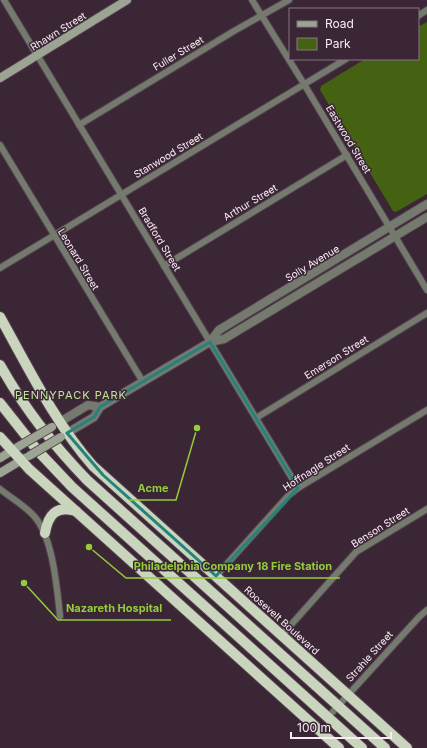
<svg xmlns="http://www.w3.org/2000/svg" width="427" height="748" viewBox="0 0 427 748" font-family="Inter,sans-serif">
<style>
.green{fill:#446212}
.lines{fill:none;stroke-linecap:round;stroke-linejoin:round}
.minor-casing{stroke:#564250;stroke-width:8}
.tertiary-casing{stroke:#564250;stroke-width:10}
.secondary-casing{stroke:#564250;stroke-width:10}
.trunk-casing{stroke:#564250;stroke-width:12}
.minor{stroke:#757a6f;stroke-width:6}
.tertiary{stroke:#757a6f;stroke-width:8}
.secondary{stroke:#9ca594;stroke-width:8}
.trunk{stroke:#c9d5bc;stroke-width:10}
.secondary-bridge-casing{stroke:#564250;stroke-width:10;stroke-linecap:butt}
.secondary-bridge{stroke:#9ca594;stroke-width:8}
.marked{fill:none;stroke:#26827c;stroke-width:3;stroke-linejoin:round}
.labels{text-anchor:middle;stroke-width:3;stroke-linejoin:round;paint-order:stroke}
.street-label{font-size:10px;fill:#faecf5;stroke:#3b2635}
.neighbourhood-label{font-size:11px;letter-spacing:1px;fill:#c1e29b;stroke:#3b2635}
.leader{fill:none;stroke:#94cc3c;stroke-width:1.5}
.callout-dot{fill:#94cc3c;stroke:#3b2635;stroke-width:1.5}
.callout-label{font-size:11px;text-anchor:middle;font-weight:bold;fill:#94cc3c;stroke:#3b2635;stroke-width:3;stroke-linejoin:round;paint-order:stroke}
</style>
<rect width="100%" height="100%" fill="#3b2635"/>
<path class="green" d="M 427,22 L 427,194 L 396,212 L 393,211 L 320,90 L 321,86 L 365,59 L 418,59 L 418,27 Z"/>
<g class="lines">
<g class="minor-casing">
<g id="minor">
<path d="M 4,0 L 298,488"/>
<path d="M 252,0 L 304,84 L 427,290"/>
<path d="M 418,16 L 427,10"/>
<path d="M 79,125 L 234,31 L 289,0"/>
<path d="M 0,145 L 143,382"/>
<path d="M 164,266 L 347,155"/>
<path d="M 0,268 L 346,59"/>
<path d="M 256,418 L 427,313"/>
<path d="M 0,489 C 11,498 24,505 34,516 C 53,537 57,588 60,616"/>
<path d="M 216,576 L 288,496 L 298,488 L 427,410"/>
<path d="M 281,636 L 356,552 L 427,509"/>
<path d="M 328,717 L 419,617 L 427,610"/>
</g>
</g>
<g class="tertiary-casing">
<g id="tertiary">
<path d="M 210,342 L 219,330 L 427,204"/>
<path d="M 60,422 L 88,405 L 100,407"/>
<path d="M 67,433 L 94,417 L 100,407 L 210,342 L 224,339 L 427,217"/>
</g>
</g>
<g class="secondary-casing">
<g id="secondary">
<path d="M 0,78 L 127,0"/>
<path d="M 0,458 L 21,445"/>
<path d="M 0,473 L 25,458"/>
</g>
</g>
<g class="trunk-casing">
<g id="trunk">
<path d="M 0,317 C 28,367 55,423 93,466 L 407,748"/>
<path d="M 0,365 C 24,408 53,445 87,480 L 385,748"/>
<path d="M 0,403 L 38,451 L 72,487 L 362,748"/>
<path d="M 0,437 L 29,469 L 339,748"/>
<path d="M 45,533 C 48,515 56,505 76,511"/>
</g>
</g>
<use href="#minor" class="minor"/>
<use href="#tertiary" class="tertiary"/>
<use href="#secondary" class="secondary"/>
<use href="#trunk" class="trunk"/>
<g class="secondary-bridge-casing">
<g id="secondary-bridge">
<path d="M 21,445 L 52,427"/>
<path d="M 29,456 L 61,437"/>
</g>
</g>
<use href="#secondary-bridge" class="secondary-bridge"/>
</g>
<path class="marked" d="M 210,342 L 298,488 L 216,576 L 103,475 L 67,433 L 94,417 L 100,407 Z"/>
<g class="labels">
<g class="street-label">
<text transform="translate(58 31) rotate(-32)" y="4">Rhawn Street</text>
<text transform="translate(178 53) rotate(-31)" y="4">Fuller Street</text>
<text transform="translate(349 139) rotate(59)" y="4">Eastwood Street</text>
<text transform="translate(168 155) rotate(-31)" y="4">Stanwood Street</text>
<text transform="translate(250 202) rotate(-31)" y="4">Arthur Street</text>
<text transform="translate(160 239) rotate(59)" y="4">Bradford Street</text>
<text transform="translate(79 259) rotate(59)" y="4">Leonard Street</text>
<text transform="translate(312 263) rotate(-31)" y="4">Solly Avenue</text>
<text transform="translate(336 357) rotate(-32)" y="4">Emerson Street</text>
<text transform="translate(316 467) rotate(-33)" y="4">Hoffnagle Street</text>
<text transform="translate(380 527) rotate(-32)" y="4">Benson Street</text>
<text transform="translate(282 620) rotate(42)" y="4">Roosevelt Boulevard</text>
<text transform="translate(369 656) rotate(-48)" y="4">Strahle Street</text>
</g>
<g class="neighbourhood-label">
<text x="71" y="399">PENNYPACK PARK</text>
</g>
</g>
<path class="leader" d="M197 428L176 500H129M89 547L126 578H340M24 583L58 620H171"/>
<g class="callout-dot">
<circle cx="197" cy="428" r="4"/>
<circle cx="89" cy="547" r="4"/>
<circle cx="24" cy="583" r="4"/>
</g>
<g class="callout-label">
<text x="153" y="492">Acme</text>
<text x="233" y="570">Philadelphia Company 18 Fire Station</text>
<text x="114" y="612">Nazareth Hospital</text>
</g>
<rect x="289" y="8" width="130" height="52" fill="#3b2635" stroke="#877582"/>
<rect x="297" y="21" width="20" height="6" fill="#9ca594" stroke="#877582"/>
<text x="325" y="28" font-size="12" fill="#faecf5">Road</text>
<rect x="297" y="38" width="20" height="12" fill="#446212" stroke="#877582"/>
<text x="325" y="48" font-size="12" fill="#faecf5">Park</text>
<path d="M291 732v6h100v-6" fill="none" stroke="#faecf5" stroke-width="2"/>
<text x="297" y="732" font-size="12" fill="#faecf5" stroke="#3b2635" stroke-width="3" paint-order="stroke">100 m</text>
</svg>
